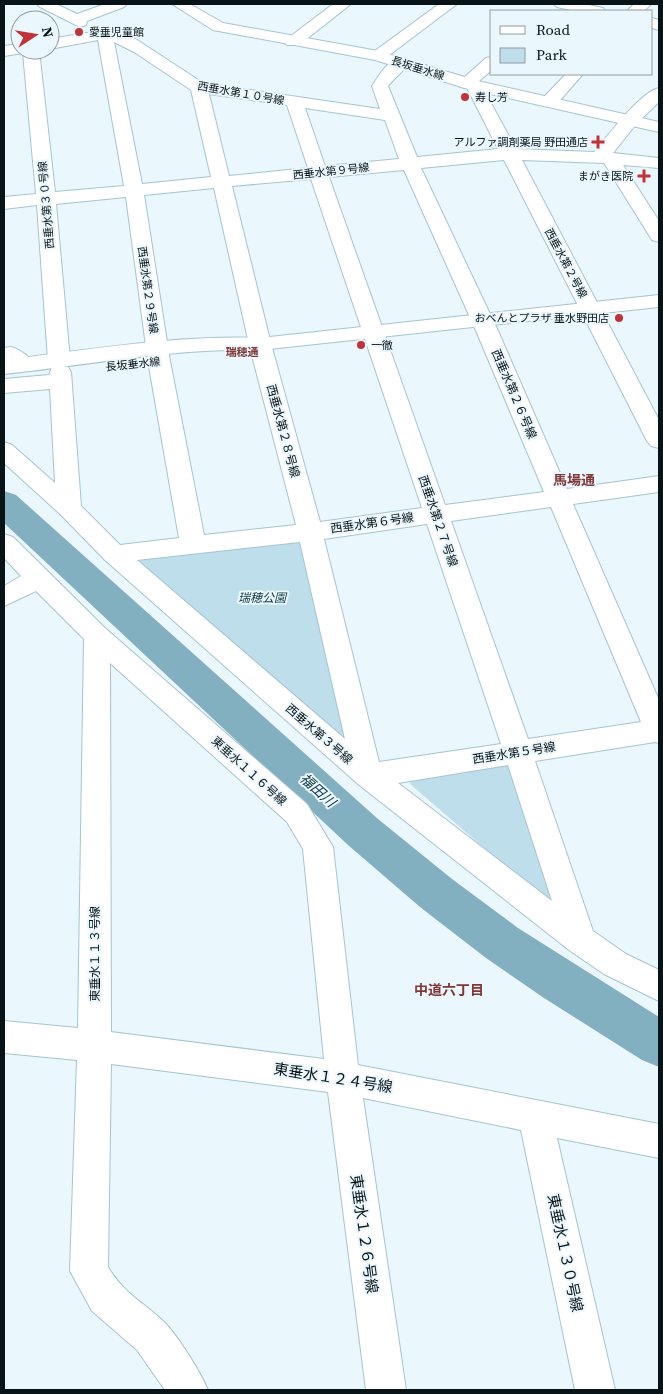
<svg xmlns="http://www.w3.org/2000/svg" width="663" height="1394" viewBox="0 0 663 1394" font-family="'Source Serif 4','Noto Sans JP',serif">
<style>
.green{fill:#bddeea}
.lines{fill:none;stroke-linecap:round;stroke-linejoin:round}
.river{fill:#83b0c0;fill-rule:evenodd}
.minor-casing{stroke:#a5c4d0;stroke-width:2}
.major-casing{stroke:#a5c4d0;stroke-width:2}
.minor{fill:#fff;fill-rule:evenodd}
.major{fill:#fff;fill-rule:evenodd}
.poi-dot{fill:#c23239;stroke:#eaf7fc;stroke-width:2}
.labels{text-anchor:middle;stroke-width:4;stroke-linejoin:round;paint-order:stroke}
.far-poi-label{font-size:11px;fill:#081317;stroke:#eaf7fc;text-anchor:start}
.far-street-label{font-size:11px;fill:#081317;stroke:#eaf7fc}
.far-neighbourhood-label{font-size:11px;font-weight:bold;fill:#803837;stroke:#eaf7fc}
.street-label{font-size:12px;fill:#081317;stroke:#eaf7fc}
.park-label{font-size:12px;font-style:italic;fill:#0e3844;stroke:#eaf7fc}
.neighbourhood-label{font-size:14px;font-weight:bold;fill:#803837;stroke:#eaf7fc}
.water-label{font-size:14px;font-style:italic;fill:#093441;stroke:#eaf7fc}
.near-street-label{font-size:15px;fill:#081317;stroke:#eaf7fc}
</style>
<rect width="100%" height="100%" fill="#eaf7fc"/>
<g class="green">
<path d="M 293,539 L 305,542 L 350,737 L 344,739 L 139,565 L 142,559 Z"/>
<path d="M 501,761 L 514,766 L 555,909 L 410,784 L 413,776 Z"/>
</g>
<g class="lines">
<path class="river" d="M 4,491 L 16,495 L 378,819 L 452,879 L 518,928 L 659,1017 L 659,1067 L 642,1060 L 544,998 L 486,958 L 420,907 L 348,845 L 4,523 Z"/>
<g class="minor-casing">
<g id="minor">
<path d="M 37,4 L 56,4 L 77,14 L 105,4 L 127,4 L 124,7 L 87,21 L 86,25 L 80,27 L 40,7 Z"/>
<path d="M 333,4 L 351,4 L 299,45 L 287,45 L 285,42 L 287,39 Z"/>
<path d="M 439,4 L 457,4 L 384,59 L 372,59 L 370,56 L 372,53 Z"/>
<path d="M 554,4 L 584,4 L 603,8 L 605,11 L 575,11 L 557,7 Z"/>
<path d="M 634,4 L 651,4 L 644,11 L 627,11 Z"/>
<path d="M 652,18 L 659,20 L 659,30 L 652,28 Z"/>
<path d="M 105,30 L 134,38 L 203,83 L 380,109 L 372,86 C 380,74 390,55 407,59 L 409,63 C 403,72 395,77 388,86 L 417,157 L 498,149 L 467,88 L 460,87 L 458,83 L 486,58 L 492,57 L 492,70 L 479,81 L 516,149 L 594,152 C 608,136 640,92 659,88 L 659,102 L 637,123 L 613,153 L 659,158 L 659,168 L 623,165 L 659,221 L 659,242 L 652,240 L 604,163 L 522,160 L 659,420 L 659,448 L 651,446 L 647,441 L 504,160 L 421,168 L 499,333 L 567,489 L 659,476 L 659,492 L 573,504 L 659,700 L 659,743 L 655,742 L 535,761 L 593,931 L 626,954 L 659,970 L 659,1001 L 604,974 L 569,950 L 358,784 L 105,560 L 60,514 L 4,463 L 4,442 L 12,445 L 55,483 L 50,389 L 4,393 L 4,379 L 49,375 L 52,367 L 57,366 L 51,365 L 48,360 L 37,205 L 4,209 L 4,197 L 36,194 L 23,53 L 4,56 L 4,46 L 20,44 L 20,50 L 39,50 L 55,192 L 124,186 L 98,40 L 50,49 L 50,39 ZM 114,42 L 134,52 L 191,90 L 211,177 L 142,184 ZM 209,94 L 287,105 L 308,168 L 229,176 ZM 305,108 L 385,120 L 399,159 L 325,166 ZM 404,170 L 477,333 L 544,492 L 445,505 L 329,177 ZM 311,179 L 422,508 L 320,522 L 271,344 L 232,186 ZM 214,188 L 249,344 L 296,525 L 204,535 L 170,361 L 144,195 ZM 126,197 L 148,361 L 179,538 L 120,545 L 81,506 L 71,372 L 68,367 L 62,366 L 67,365 L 70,360 L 56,204 ZM 551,507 L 641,722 L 528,739 L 451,521 ZM 427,524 L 501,744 L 379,762 L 324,539 ZM 300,542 L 345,739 L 137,560 ZM 508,765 L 552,901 L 398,783 Z"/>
<path d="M 566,74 L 583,74 L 555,106 L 543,106 L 540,102 L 543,98 Z"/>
<path d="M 11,347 C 21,350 29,356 35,365 L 32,370 C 18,373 15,364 4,362 L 4,348 Z"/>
<path d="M 4,534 L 13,537 L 106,629 L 307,804 L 333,847 L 358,1065 L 659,1124 L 659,1158 L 557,1138 L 615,1390 L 575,1390 L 521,1130 L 363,1098 L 406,1390 L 366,1390 L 328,1092 L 111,1064 L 108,1267 C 124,1294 142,1301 163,1321 C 177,1334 201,1373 208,1390 L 165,1390 L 137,1350 L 92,1311 L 70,1271 L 77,1060 L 4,1053 L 4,1021 L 78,1028 L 84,639 L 36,591 L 4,606 L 4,586 L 21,576 L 4,558 ZM 110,663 L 287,822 L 303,849 L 324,1059 L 111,1032 Z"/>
</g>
</g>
<g class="major-casing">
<g id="major">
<path d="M 172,4 L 190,4 L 223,23 L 378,51 L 478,81 L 659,122 L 659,132 L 468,89 L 375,60 L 213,30 Z"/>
<path d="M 659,295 L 659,307 L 260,350 C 174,348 89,365 4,374 L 4,360 C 89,350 174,335 260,338 Z"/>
</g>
</g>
<use href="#minor" class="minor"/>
<use href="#major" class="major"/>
</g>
<g class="poi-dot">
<circle cx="79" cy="32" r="5"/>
<circle cx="465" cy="97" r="5"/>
<path d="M595.5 134.5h5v5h5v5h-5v5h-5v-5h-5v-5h5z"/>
<path d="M641.5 168.5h5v5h5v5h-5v5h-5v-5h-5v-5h5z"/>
<circle cx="619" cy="318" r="5"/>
<circle cx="361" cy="345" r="5"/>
</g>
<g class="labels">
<g class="far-poi-label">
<text x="89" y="36">愛垂児童館</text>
<text x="475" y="101">寿し芳</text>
<text x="588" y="146" text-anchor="end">アルファ調剤薬局 野田通店</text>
<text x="633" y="180" text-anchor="end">まがき医院</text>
<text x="609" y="322" text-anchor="end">おべんとプラザ 垂水野田店</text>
<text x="371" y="349">一徹</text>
</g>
<g class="far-street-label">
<text transform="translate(418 68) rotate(17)" y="4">長坂垂水線</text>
<text transform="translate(241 93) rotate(10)" y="4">西垂水第１０号線</text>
<text transform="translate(331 171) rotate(-6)" y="4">西垂水第９号線</text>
<text transform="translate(46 205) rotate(-95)" y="4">西垂水第３０号線</text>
<text transform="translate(566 263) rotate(62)" y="4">西垂水第２号線</text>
<text transform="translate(148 290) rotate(82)" y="4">西垂水第２９号線</text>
<text transform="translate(133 364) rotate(-6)" y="4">長坂垂水線</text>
</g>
<g class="far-neighbourhood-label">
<text x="242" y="356">瑞穂通</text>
</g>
<g class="street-label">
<text transform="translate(514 394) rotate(67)" y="4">西垂水第２６号線</text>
<text transform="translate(283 431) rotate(75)" y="4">西垂水第２８号線</text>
<text transform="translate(438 521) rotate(71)" y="4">西垂水第２７号線</text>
<text transform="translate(372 523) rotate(-8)" y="4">西垂水第６号線</text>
<text transform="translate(319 734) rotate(41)" y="4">西垂水第３号線</text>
<text transform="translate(514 753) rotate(-9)" y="4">西垂水第５号線</text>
<text transform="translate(249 771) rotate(42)" y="4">東垂水１１６号線</text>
<text transform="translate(95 954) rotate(-90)" y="4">東垂水１１３号線</text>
</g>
<g class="park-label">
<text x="262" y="602">瑞穂公園</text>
</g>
<g class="neighbourhood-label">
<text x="574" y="485">馬場通</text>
<text x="449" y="995">中道六丁目</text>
</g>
<g class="water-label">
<text transform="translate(318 790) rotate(42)" y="5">福田川</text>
</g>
<g class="near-street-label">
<text transform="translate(333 1078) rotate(9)" y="5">東垂水１２４号線</text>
<text transform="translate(364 1234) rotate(82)" y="5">東垂水１２６号線</text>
<text transform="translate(565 1253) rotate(78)" y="5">東垂水１３０号線</text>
</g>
</g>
<rect width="663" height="1394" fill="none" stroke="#081317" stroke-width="10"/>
<rect x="490" y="10" width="162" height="65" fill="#eaf7fc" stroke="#909ca0"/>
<rect x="500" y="26" width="25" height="8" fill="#ffffff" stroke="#909ca0"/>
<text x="536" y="35" font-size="15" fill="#081317">Road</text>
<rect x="500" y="48" width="25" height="15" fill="#bddeea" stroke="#909ca0"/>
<text x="536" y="60" font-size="15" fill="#081317">Park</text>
<g transform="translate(35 35) rotate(78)"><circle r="24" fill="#eaf7fc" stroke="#909ca0"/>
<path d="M0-4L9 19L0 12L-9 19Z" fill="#c23239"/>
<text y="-8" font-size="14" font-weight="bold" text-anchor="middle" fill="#081317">N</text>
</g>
</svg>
